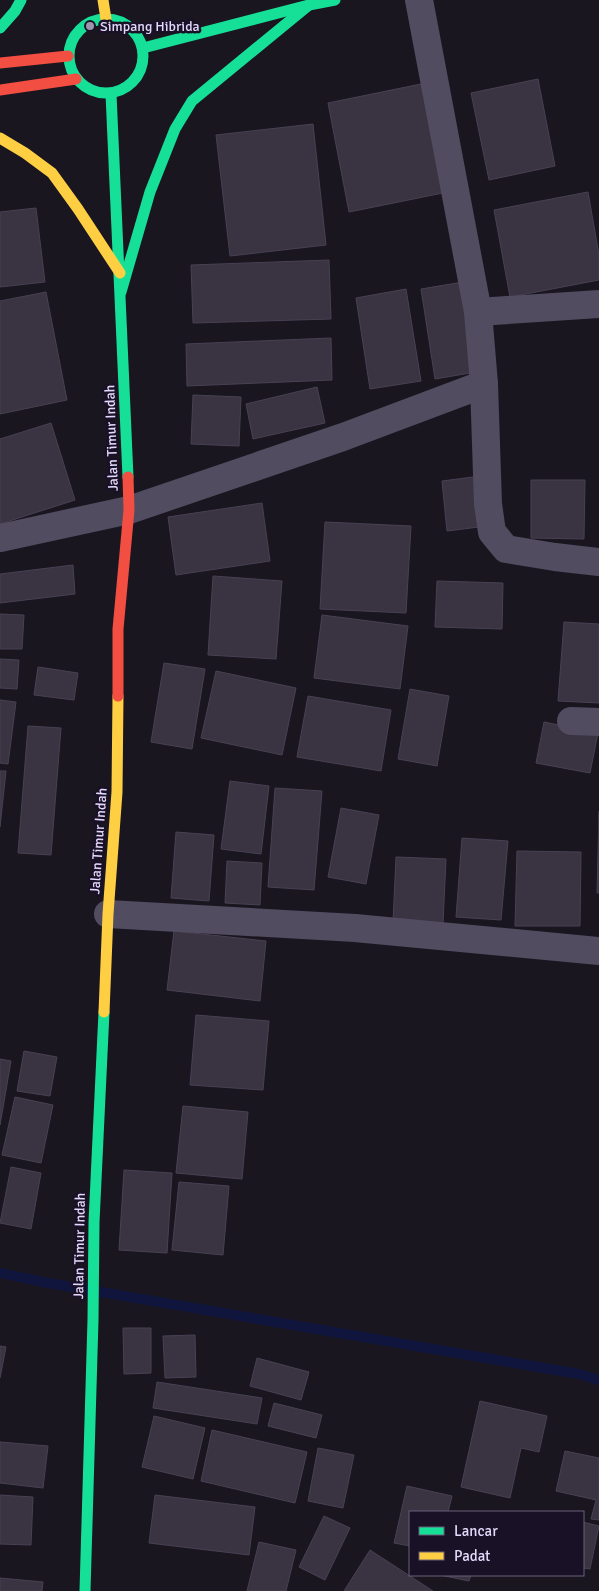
<svg xmlns="http://www.w3.org/2000/svg" width="599" height="1591" viewBox="0 0 599 1591" font-family="Signika,sans-serif">
<style>
.lines{fill:none;stroke-linecap:round;stroke-linejoin:round}
.stream{stroke:#0f153d;stroke-width:10}
.building{fill:#393342;stroke:#484153}
.street{stroke:#514c60;stroke-width:28}
.fast{stroke:#16e098;stroke-width:11}
.slow{stroke:#ffcf43;stroke-width:11}
.jam{stroke:#f24e42;stroke-width:11}
.poi-dot{fill:#9d94af;stroke:#191125;stroke-width:2}
.labels{text-anchor:middle;stroke-width:5;stroke-linejoin:round;paint-order:stroke}
.poi-label{font-size:14px;fill:#e4d8fc;stroke:#191125;text-anchor:start}
.street-label{font-size:14px;fill:#e4d8fc;stroke:#191125}
</style>
<rect width="100%" height="100%" fill="#1a1620"/>
<g class="lines">
<path class="stream" d="M 0,1273 L 48,1283 L 579,1374 L 599,1380"/>
</g>
<g class="building">
<path d="M 538,79 L 555,166 L 489,180 L 471,93 Z"/>
<path d="M 421,84 L 443,193 L 349,212 L 328,103 Z"/>
<path d="M 313,124 L 326,245 L 230,256 L 216,135 Z"/>
<path d="M 588,192 L 599,255 L 599,280 L 510,297 L 494,210 Z"/>
<path d="M 36,208 L 45,282 L 0,287 L 0,212 Z"/>
<path d="M 329,260 L 331,319 L 193,323 L 191,265 Z"/>
<path d="M 463,282 L 476,372 L 435,379 L 421,289 Z"/>
<path d="M 406,289 L 421,381 L 370,389 L 356,298 Z"/>
<path d="M 46,292 L 67,400 L 0,414 L 0,301 Z"/>
<path d="M 331,338 L 332,380 L 187,386 L 186,344 Z"/>
<path d="M 317,387 L 325,423 L 253,439 L 246,404 Z"/>
<path d="M 193,395 L 241,397 L 239,446 L 191,444 Z"/>
<path d="M 51,423 L 75,500 L 0,524 L 0,439 Z"/>
<path d="M 481,476 L 487,526 L 447,531 L 442,481 Z"/>
<path d="M 531,480 L 585,480 L 584,539 L 531,538 Z"/>
<path d="M 262,503 L 270,561 L 176,575 L 168,517 Z"/>
<path d="M 325,522 L 411,526 L 406,613 L 320,609 Z"/>
<path d="M 73,565 L 75,594 L 0,603 L 0,574 Z"/>
<path d="M 213,576 L 282,581 L 276,659 L 208,655 Z"/>
<path d="M 437,581 L 503,583 L 502,629 L 435,627 Z"/>
<path d="M 0,614 L 24,615 L 22,649 L 0,649 Z"/>
<path d="M 322,615 L 408,626 L 400,689 L 314,678 Z"/>
<path d="M 564,622 L 599,624 L 599,703 L 558,701 Z"/>
<path d="M 0,659 L 19,660 L 17,689 L 0,688 Z"/>
<path d="M 164,663 L 205,669 L 192,749 L 151,742 Z"/>
<path d="M 38,667 L 78,673 L 74,700 L 34,695 Z"/>
<path d="M 216,671 L 296,688 L 282,755 L 201,738 Z"/>
<path d="M 410,689 L 449,696 L 437,766 L 398,759 Z"/>
<path d="M 308,696 L 391,710 L 381,771 L 297,757 Z"/>
<path d="M 0,700 L 16,702 L 8,764 L 0,763 Z"/>
<path d="M 544,722 L 598,733 L 590,773 L 536,763 Z"/>
<path d="M 28,726 L 61,728 L 51,855 L 18,853 Z"/>
<path d="M 0,771 L 6,771 L 0,827 Z"/>
<path d="M 230,781 L 269,786 L 261,854 L 221,849 Z"/>
<path d="M 275,788 L 322,791 L 314,890 L 268,887 Z"/>
<path d="M 341,808 L 379,815 L 366,884 L 328,877 Z"/>
<path d="M 599,811 L 599,893 L 597,893 Z"/>
<path d="M 176,832 L 214,835 L 209,901 L 171,898 Z"/>
<path d="M 462,838 L 508,841 L 501,920 L 456,917 Z"/>
<path d="M 517,851 L 581,852 L 580,926 L 515,926 Z"/>
<path d="M 396,857 L 446,859 L 443,924 L 393,922 Z"/>
<path d="M 227,861 L 262,863 L 260,905 L 225,903 Z"/>
<path d="M 174,931 L 266,941 L 260,1001 L 167,990 Z"/>
<path d="M 196,1015 L 269,1021 L 263,1090 L 190,1085 Z"/>
<path d="M 24,1051 L 57,1057 L 50,1096 L 17,1091 Z"/>
<path d="M 0,1059 L 11,1061 L 0,1125 Z"/>
<path d="M 15,1097 L 53,1105 L 41,1163 L 2,1155 Z"/>
<path d="M 183,1106 L 248,1112 L 242,1179 L 176,1173 Z"/>
<path d="M 11,1167 L 41,1173 L 31,1229 L 0,1223 Z"/>
<path d="M 124,1170 L 172,1173 L 167,1253 L 119,1250 Z"/>
<path d="M 179,1182 L 229,1186 L 223,1255 L 172,1250 Z"/>
<path d="M 123,1328 L 151,1328 L 151,1373 L 124,1374 Z"/>
<path d="M 195,1335 L 196,1377 L 165,1378 L 163,1336 Z"/>
<path d="M 0,1346 L 6,1347 L 0,1378 Z"/>
<path d="M 257,1358 L 309,1372 L 301,1400 L 250,1386 Z"/>
<path d="M 157,1382 L 262,1398 L 257,1424 L 153,1408 Z"/>
<path d="M 480,1401 L 547,1416 L 539,1452 L 521,1448 L 510,1498 L 461,1487 Z"/>
<path d="M 274,1403 L 322,1415 L 316,1438 L 268,1426 Z"/>
<path d="M 154,1416 L 205,1428 L 193,1479 L 142,1467 Z"/>
<path d="M 212,1430 L 307,1452 L 295,1503 L 201,1481 Z"/>
<path d="M 0,1442 L 48,1446 L 43,1488 L 0,1483 Z"/>
<path d="M 318,1448 L 354,1455 L 343,1508 L 308,1501 Z"/>
<path d="M 565,1451 L 599,1458 L 599,1520 L 591,1519 L 596,1500 L 556,1491 Z"/>
<path d="M 407,1486 L 452,1496 L 448,1512 L 410,1512 L 410,1546 L 394,1543 Z"/>
<path d="M 0,1495 L 33,1497 L 31,1545 L 0,1544 Z"/>
<path d="M 155,1495 L 255,1507 L 249,1555 L 149,1543 Z"/>
<path d="M 324,1516 L 350,1528 L 325,1580 L 299,1567 Z"/>
<path d="M 583,1522 L 599,1526 L 590,1569 L 583,1568 Z"/>
<path d="M 259,1542 L 296,1550 L 286,1591 L 247,1591 Z"/>
<path d="M 370,1550 L 433,1591 L 344,1591 Z"/>
<path d="M 440,1575 L 471,1575 L 469,1581 Z"/>
<path d="M 0,1578 L 43,1582 L 42,1591 L 0,1591 Z"/>
</g>
<g class="lines">
<g class="street">
<path d="M 419,0 L 478,312 L 484,384 L 488,504 L 492,532 L 506,549 L 555,557 L 599,562"/>
<path d="M 478,312 L 599,304"/>
<path d="M 0,538 L 129,510 L 343,437 L 484,384"/>
<path d="M 571,721 L 599,722"/>
<path d="M 108,914 L 355,928 L 599,951"/>
</g>
<g class="fast">
<circle cx="106" cy="56" r="37"/>
<path d="M 0,28 L 15,11 L 21,0"/>
<path d="M 143,48 L 309,5 L 335,0"/>
<path d="M 111,94 L 128,477"/>
<path d="M 121,292 L 150,192 L 175,129 L 192,101 L 309,5"/>
<path d="M 85,1591 L 93,1320 L 94,1222 L 104,1012"/>
</g>
<g class="slow">
<path d="M 103,0 L 106,19"/>
<path d="M 0,138 L 25,153 L 52,173 L 78,209 L 120,273"/>
<path d="M 104,1012 L 108,914 L 117,792 L 118,696"/>
</g>
<g class="jam">
<path d="M 0,63 L 68,56"/>
<path d="M 0,90 L 76,79"/>
<path d="M 118,696 L 118,629 L 129,510 L 128,477"/>
</g>
</g>
<circle class="poi-dot" cx="90" cy="26" r="5"/>
<g class="labels">
<g class="poi-label">
<text x="100" y="31">Simpang Hibrida</text>
</g>
<g class="street-label">
<text transform="translate(111 438) rotate(-92)" y="5">Jalan Timur Indah</text>
<text transform="translate(98 841) rotate(-86)" y="5">Jalan Timur Indah</text>
<text transform="translate(79 1246) rotate(-89)" y="5">Jalan Timur Indah</text>
</g>
</g>
<rect x="409" y="1511" width="175" height="65" fill="#191125" stroke="#6a617b"/>
<rect x="419" y="1527" width="25" height="8" fill="#16e098" stroke="#6a617b"/>
<text x="454" y="1536" font-size="15" fill="#e4d8fc">Lancar</text>
<rect x="419" y="1552" width="25" height="8" fill="#ffcf43" stroke="#6a617b"/>
<text x="454" y="1561" font-size="15" fill="#e4d8fc">Padat</text>
</svg>
